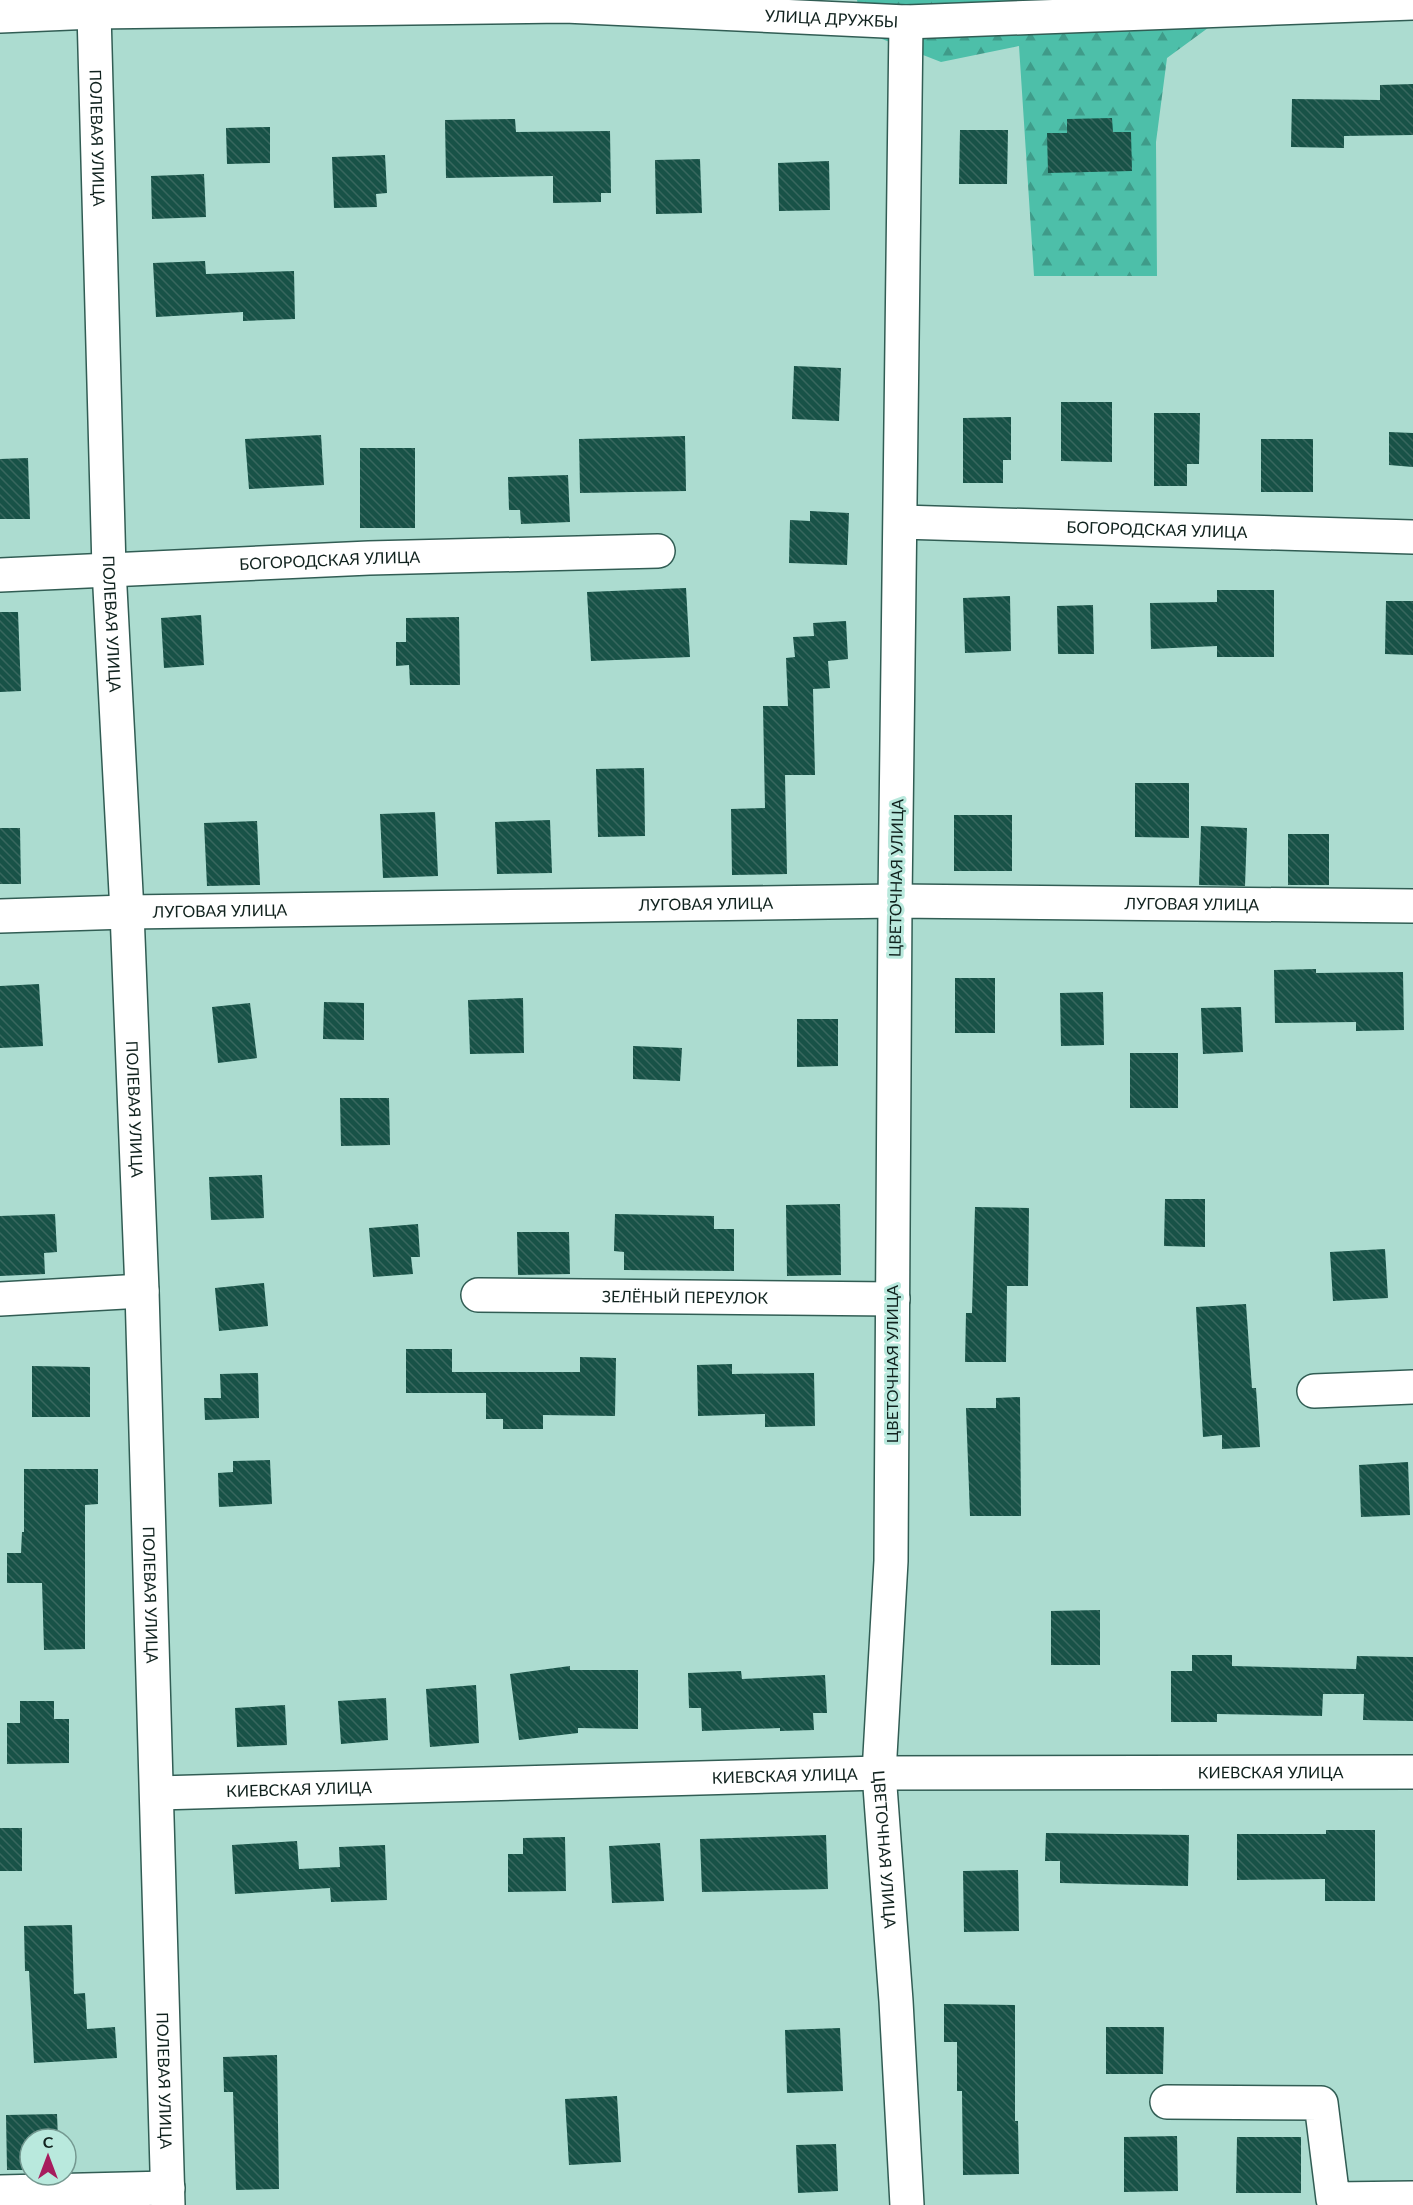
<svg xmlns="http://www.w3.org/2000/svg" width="1413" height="2205" viewBox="0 0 1413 2205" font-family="Lato,sans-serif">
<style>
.forest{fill:url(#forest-firs)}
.building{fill:url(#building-back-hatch)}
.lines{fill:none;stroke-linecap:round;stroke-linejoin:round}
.minor-casing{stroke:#315d54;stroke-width:36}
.minor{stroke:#fff;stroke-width:33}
.labels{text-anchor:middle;stroke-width:6;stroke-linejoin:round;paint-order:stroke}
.street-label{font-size:16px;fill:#10221e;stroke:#b9e9dd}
</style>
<defs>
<pattern id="forest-firs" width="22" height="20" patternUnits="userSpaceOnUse" patternTransform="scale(1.5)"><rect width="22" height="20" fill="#4dbfa9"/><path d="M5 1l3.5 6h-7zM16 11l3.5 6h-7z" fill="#3f9b89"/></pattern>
<pattern id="building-back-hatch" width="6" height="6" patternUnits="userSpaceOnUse" patternTransform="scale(1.5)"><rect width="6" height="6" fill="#185247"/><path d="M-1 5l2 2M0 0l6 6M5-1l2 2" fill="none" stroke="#38675e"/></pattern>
</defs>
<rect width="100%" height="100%" fill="#acdcd0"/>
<path class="forest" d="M 857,0 L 1400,0 L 1212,25 L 1167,58 L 1156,142 L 1157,276 L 1034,276 L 1019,46 L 941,62 L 864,32 Z"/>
<g class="building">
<path d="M 1413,84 L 1413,135 L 1344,136 L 1344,148 L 1291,147 L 1292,99 L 1380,100 L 1380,85 Z"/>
<path d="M 1112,118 L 1113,132 L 1131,132 L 1132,171 L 1048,173 L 1047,133 L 1067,133 L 1067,119 Z"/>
<path d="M 515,119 L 516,132 L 610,131 L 611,193 L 601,193 L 601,202 L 553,203 L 553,176 L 446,178 L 445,120 Z"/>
<path d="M 270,127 L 270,163 L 227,164 L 226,128 Z"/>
<path d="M 960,130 L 1008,130 L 1007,184 L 959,184 Z"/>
<path d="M 385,155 L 387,193 L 376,194 L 377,207 L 334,208 L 332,157 Z"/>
<path d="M 700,159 L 702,213 L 656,214 L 655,160 Z"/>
<path d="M 829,161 L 830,210 L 779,211 L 778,163 Z"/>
<path d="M 204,174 L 206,217 L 152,219 L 151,176 Z"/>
<path d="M 205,261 L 206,274 L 294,271 L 295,319 L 243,321 L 243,312 L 156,317 L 153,263 Z"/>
<path d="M 794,366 L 841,368 L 839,421 L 792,419 Z"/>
<path d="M 1061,402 L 1112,402 L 1112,462 L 1061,461 Z"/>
<path d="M 1154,413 L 1200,413 L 1199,464 L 1187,464 L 1187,486 L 1154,486 Z"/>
<path d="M 1011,417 L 1011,460 L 1003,460 L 1003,483 L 963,483 L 963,418 Z"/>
<path d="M 1389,432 L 1413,433 L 1413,467 L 1389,465 Z"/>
<path d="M 321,435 L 324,485 L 249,489 L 245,439 Z"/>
<path d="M 685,436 L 686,491 L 580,493 L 579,439 Z"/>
<rect x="1261" y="439" width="52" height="53"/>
<rect x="360" y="448" width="55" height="80"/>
<path d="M 28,458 L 30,519 L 0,519 L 0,459 Z"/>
<path d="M 568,475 L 570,522 L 521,524 L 520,510 L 509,510 L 508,477 Z"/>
<path d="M 810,511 L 849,513 L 847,565 L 789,563 L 790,520 L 810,521 Z"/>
<path d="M 686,588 L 690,657 L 591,661 L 587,592 Z"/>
<path d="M 1217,590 L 1274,590 L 1274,657 L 1217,657 L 1217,646 L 1151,649 L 1150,603 L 1217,602 Z"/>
<path d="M 1010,596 L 1011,651 L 965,653 L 963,598 Z"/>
<path d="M 1386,601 L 1413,601 L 1413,655 L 1385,654 Z"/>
<path d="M 1093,605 L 1094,654 L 1058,654 L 1057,606 Z"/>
<path d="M 0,612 L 18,612 L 21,691 L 0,692 Z"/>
<path d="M 201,615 L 204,665 L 164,668 L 161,618 Z"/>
<path d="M 459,617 L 460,685 L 410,685 L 409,665 L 396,666 L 396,642 L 406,642 L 406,618 Z"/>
<path d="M 846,621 L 848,659 L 828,661 L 830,688 L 813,689 L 815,775 L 785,775 L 787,874 L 732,875 L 731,809 L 765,808 L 763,706 L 788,706 L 786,658 L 795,657 L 793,637 L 814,636 L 813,623 Z"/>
<path d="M 644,768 L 645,836 L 598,837 L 596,769 Z"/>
<path d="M 1135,783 L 1189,783 L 1189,838 L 1135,837 Z"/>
<path d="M 435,812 L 438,876 L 383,878 L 380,814 Z"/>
<rect x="954" y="815" width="58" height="56"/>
<path d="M 550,820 L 552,873 L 497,874 L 495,822 Z"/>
<path d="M 257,821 L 260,885 L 207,886 L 204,823 Z"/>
<path d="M 1201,826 L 1247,828 L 1245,886 L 1199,885 Z"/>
<path d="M 0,828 L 20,828 L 21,884 L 0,884 Z"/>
<rect x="1288" y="834" width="41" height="51"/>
<path d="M 1316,969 L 1316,973 L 1403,972 L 1404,1030 L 1356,1031 L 1356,1022 L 1275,1023 L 1274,970 Z"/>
<rect x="955" y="978" width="40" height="55"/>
<path d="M 39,984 L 43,1046 L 0,1048 L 0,986 Z"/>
<path d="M 1103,992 L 1104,1045 L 1061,1046 L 1060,993 Z"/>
<path d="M 523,998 L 524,1053 L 470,1054 L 468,1000 Z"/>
<path d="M 324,1002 L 364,1003 L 364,1040 L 323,1039 Z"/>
<path d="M 250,1003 L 257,1058 L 218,1063 L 212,1007 Z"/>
<path d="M 1241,1007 L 1243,1052 L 1203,1054 L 1201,1008 Z"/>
<path d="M 797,1019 L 838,1019 L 838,1066 L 797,1067 Z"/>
<path d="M 633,1046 L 682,1048 L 680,1081 L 633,1079 Z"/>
<rect x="1130" y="1053" width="48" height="55"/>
<path d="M 340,1098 L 389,1098 L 390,1145 L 341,1146 Z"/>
<path d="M 262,1175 L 264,1218 L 211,1220 L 209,1177 Z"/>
<path d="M 1165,1199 L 1205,1199 L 1205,1247 L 1164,1246 Z"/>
<path d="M 840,1204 L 841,1275 L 787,1276 L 786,1205 Z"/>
<path d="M 975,1207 L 1029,1208 L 1028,1286 L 1007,1286 L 1006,1362 L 965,1362 L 966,1313 L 972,1313 Z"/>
<path d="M 55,1214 L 57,1252 L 44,1253 L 45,1274 L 0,1276 L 0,1216 Z"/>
<path d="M 615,1214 L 714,1216 L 714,1229 L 734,1229 L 734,1271 L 624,1270 L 624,1252 L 614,1251 Z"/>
<path d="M 418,1224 L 420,1257 L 411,1257 L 413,1274 L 373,1277 L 369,1228 Z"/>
<path d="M 517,1232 L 569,1232 L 570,1274 L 518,1275 Z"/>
<path d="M 1385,1249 L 1388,1298 L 1333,1301 L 1330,1252 Z"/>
<path d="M 264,1283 L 268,1326 L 219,1331 L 215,1288 Z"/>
<path d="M 1246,1304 L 1252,1388 L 1256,1388 L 1260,1447 L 1222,1449 L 1222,1435 L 1203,1437 L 1196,1307 Z"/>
<path d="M 406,1349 L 452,1349 L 452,1372 L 580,1372 L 580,1357 L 616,1358 L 615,1416 L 543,1415 L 543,1429 L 503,1429 L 503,1419 L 486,1419 L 486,1393 L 406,1393 Z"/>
<path d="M 732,1364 L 732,1374 L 814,1373 L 815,1426 L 765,1427 L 765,1414 L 698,1416 L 697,1365 Z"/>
<path d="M 32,1366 L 90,1367 L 90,1417 L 32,1417 Z"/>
<path d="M 258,1373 L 259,1418 L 205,1420 L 204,1398 L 221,1398 L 220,1374 Z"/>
<path d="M 1020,1397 L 1021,1516 L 970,1516 L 966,1408 L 996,1408 L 996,1398 Z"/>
<path d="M 270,1460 L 272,1504 L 219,1507 L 218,1473 L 233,1472 L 233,1461 Z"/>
<path d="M 1408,1462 L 1410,1515 L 1361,1517 L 1359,1465 Z"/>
<path d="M 24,1469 L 98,1469 L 98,1504 L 85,1505 L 85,1649 L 44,1650 L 42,1583 L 7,1583 L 7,1553 L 21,1553 L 22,1532 L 24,1532 Z"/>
<path d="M 1100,1610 L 1100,1665 L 1051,1665 L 1051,1611 Z"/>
<path d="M 1192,1655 L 1232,1655 L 1232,1666 L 1356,1669 L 1357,1656 L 1413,1657 L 1413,1721 L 1363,1720 L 1364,1694 L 1323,1694 L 1322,1716 L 1217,1714 L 1217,1722 L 1171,1722 L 1171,1671 L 1192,1671 Z"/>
<path d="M 570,1666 L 570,1670 L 638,1670 L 638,1729 L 578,1728 L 578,1733 L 519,1740 L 510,1674 Z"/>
<path d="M 741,1671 L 742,1679 L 825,1675 L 827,1713 L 813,1713 L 814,1730 L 780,1731 L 780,1728 L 702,1731 L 701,1708 L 689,1708 L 688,1673 Z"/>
<path d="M 476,1685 L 479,1743 L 430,1747 L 426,1689 Z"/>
<path d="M 386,1698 L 388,1740 L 341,1744 L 338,1701 Z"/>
<path d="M 20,1701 L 54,1701 L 54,1719 L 69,1719 L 69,1763 L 7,1764 L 7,1723 L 20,1723 Z"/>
<path d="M 285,1705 L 287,1745 L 237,1747 L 235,1708 Z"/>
<rect x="0" y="1828" width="22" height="43"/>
<path d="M 1326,1830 L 1375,1830 L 1375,1901 L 1325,1901 L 1325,1879 L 1237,1880 L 1237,1834 L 1326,1834 Z"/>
<path d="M 1046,1833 L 1189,1835 L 1188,1886 L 1060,1883 L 1060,1861 L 1045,1861 Z"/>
<path d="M 826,1835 L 828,1889 L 702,1892 L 700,1839 Z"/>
<path d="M 565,1837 L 566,1891 L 508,1892 L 508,1854 L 523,1854 L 523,1838 Z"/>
<path d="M 297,1841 L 299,1869 L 340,1867 L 339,1847 L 385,1845 L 387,1900 L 331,1902 L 330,1888 L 235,1894 L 232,1845 Z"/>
<path d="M 660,1843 L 664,1901 L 612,1903 L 609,1846 Z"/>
<path d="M 1018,1870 L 1019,1931 L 964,1932 L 963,1871 Z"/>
<path d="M 72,1925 L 74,1994 L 85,1993 L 87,2029 L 115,2027 L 117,2058 L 34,2063 L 29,1971 L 25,1971 L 24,1926 Z"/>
<path d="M 944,2004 L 1015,2005 L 1015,2121 L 1018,2121 L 1019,2174 L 963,2175 L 962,2091 L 957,2091 L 957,2042 L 944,2042 Z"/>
<path d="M 1106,2027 L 1164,2027 L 1163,2074 L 1106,2074 Z"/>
<path d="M 840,2028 L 843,2091 L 787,2093 L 785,2030 Z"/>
<path d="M 277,2055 L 279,2189 L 236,2190 L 233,2092 L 224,2092 L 223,2057 Z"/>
<path d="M 617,2096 L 621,2162 L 569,2165 L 565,2099 Z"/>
<path d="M 57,2114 L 58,2139 L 30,2139 L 30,2170 L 7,2170 L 6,2115 Z"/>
<path d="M 1177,2136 L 1178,2191 L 1124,2192 L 1124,2137 Z"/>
<path d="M 1237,2137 L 1301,2137 L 1301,2193 L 1236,2193 Z"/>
<path d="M 836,2144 L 838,2191 L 798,2193 L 796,2145 Z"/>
</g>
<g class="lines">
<g class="minor-casing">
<g id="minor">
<path id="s1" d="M 94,12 L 109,569 L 127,912 L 142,1291 L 168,2205"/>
<path id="s2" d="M 0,16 L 94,12 L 565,6 L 906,22 L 1413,3"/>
<path id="s3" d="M 906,22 L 895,901 L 891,1561 L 879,1773 L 896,2001 L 907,2205"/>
<path id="s4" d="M 901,522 L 1413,537"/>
<path id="s5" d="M 0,575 L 369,558 L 658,551"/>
<path id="s6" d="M 0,916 L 127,912 L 895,901 L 1413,906"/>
<path id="s7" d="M 478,1295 L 893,1299"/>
<path d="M 0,1299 L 142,1291"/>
<path d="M 1314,1391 L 1413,1387"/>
<path id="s8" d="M 158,1793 L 879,1773 L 1413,1772"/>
<path d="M 1167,2102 L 1321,2103 L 1333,2199 L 1413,2198"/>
<path d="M 0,2192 L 168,2188"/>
</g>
</g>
<use href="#minor" class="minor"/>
</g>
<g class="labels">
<g class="street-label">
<text dy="6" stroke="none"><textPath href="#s2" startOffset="832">УЛИЦА ДРУЖБЫ</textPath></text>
<text dy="6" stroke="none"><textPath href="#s1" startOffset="126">ПОЛЕВАЯ УЛИЦА</textPath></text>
<text dy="6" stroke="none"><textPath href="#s4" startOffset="256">БОГОРОДСКАЯ УЛИЦА</textPath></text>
<text dy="6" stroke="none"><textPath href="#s5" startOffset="330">БОГОРОДСКАЯ УЛИЦА</textPath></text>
<text dy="6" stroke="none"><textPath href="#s1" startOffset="612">ПОЛЕВАЯ УЛИЦА</textPath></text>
<text transform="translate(896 878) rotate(-89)" y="6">ЦВЕТОЧНАЯ УЛИЦА</text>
<text dy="6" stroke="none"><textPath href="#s6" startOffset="706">ЛУГОВАЯ УЛИЦА</textPath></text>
<text dy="6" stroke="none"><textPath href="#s6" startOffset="1192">ЛУГОВАЯ УЛИЦА</textPath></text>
<text dy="6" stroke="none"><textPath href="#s6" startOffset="220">ЛУГОВАЯ УЛИЦА</textPath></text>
<text dy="6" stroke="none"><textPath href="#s1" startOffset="1098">ПОЛЕВАЯ УЛИЦА</textPath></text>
<text dy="6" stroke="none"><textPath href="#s7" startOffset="207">ЗЕЛЁНЫЙ ПЕРЕУЛОК</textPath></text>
<text transform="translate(892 1364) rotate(-90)" y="6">ЦВЕТОЧНАЯ УЛИЦА</text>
<text dy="6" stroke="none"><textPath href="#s1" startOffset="1584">ПОЛЕВАЯ УЛИЦА</textPath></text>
<text dy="6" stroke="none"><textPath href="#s8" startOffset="1113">КИЕВСКАЯ УЛИЦА</textPath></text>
<text dy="6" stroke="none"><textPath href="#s8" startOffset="627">КИЕВСКАЯ УЛИЦА</textPath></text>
<text dy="6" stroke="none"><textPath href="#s8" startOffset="141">КИЕВСКАЯ УЛИЦА</textPath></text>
<text dy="6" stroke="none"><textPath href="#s3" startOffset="1828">ЦВЕТОЧНАЯ УЛИЦА</textPath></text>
<text dy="6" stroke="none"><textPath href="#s1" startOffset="2070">ПОЛЕВАЯ УЛИЦА</textPath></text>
</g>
</g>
<g transform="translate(48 2157)"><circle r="28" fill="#b9e9dd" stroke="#759991" stroke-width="1.5"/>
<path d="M0-4.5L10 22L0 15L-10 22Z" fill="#a71b5d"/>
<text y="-9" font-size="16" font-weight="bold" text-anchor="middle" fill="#10221e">С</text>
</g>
</svg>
